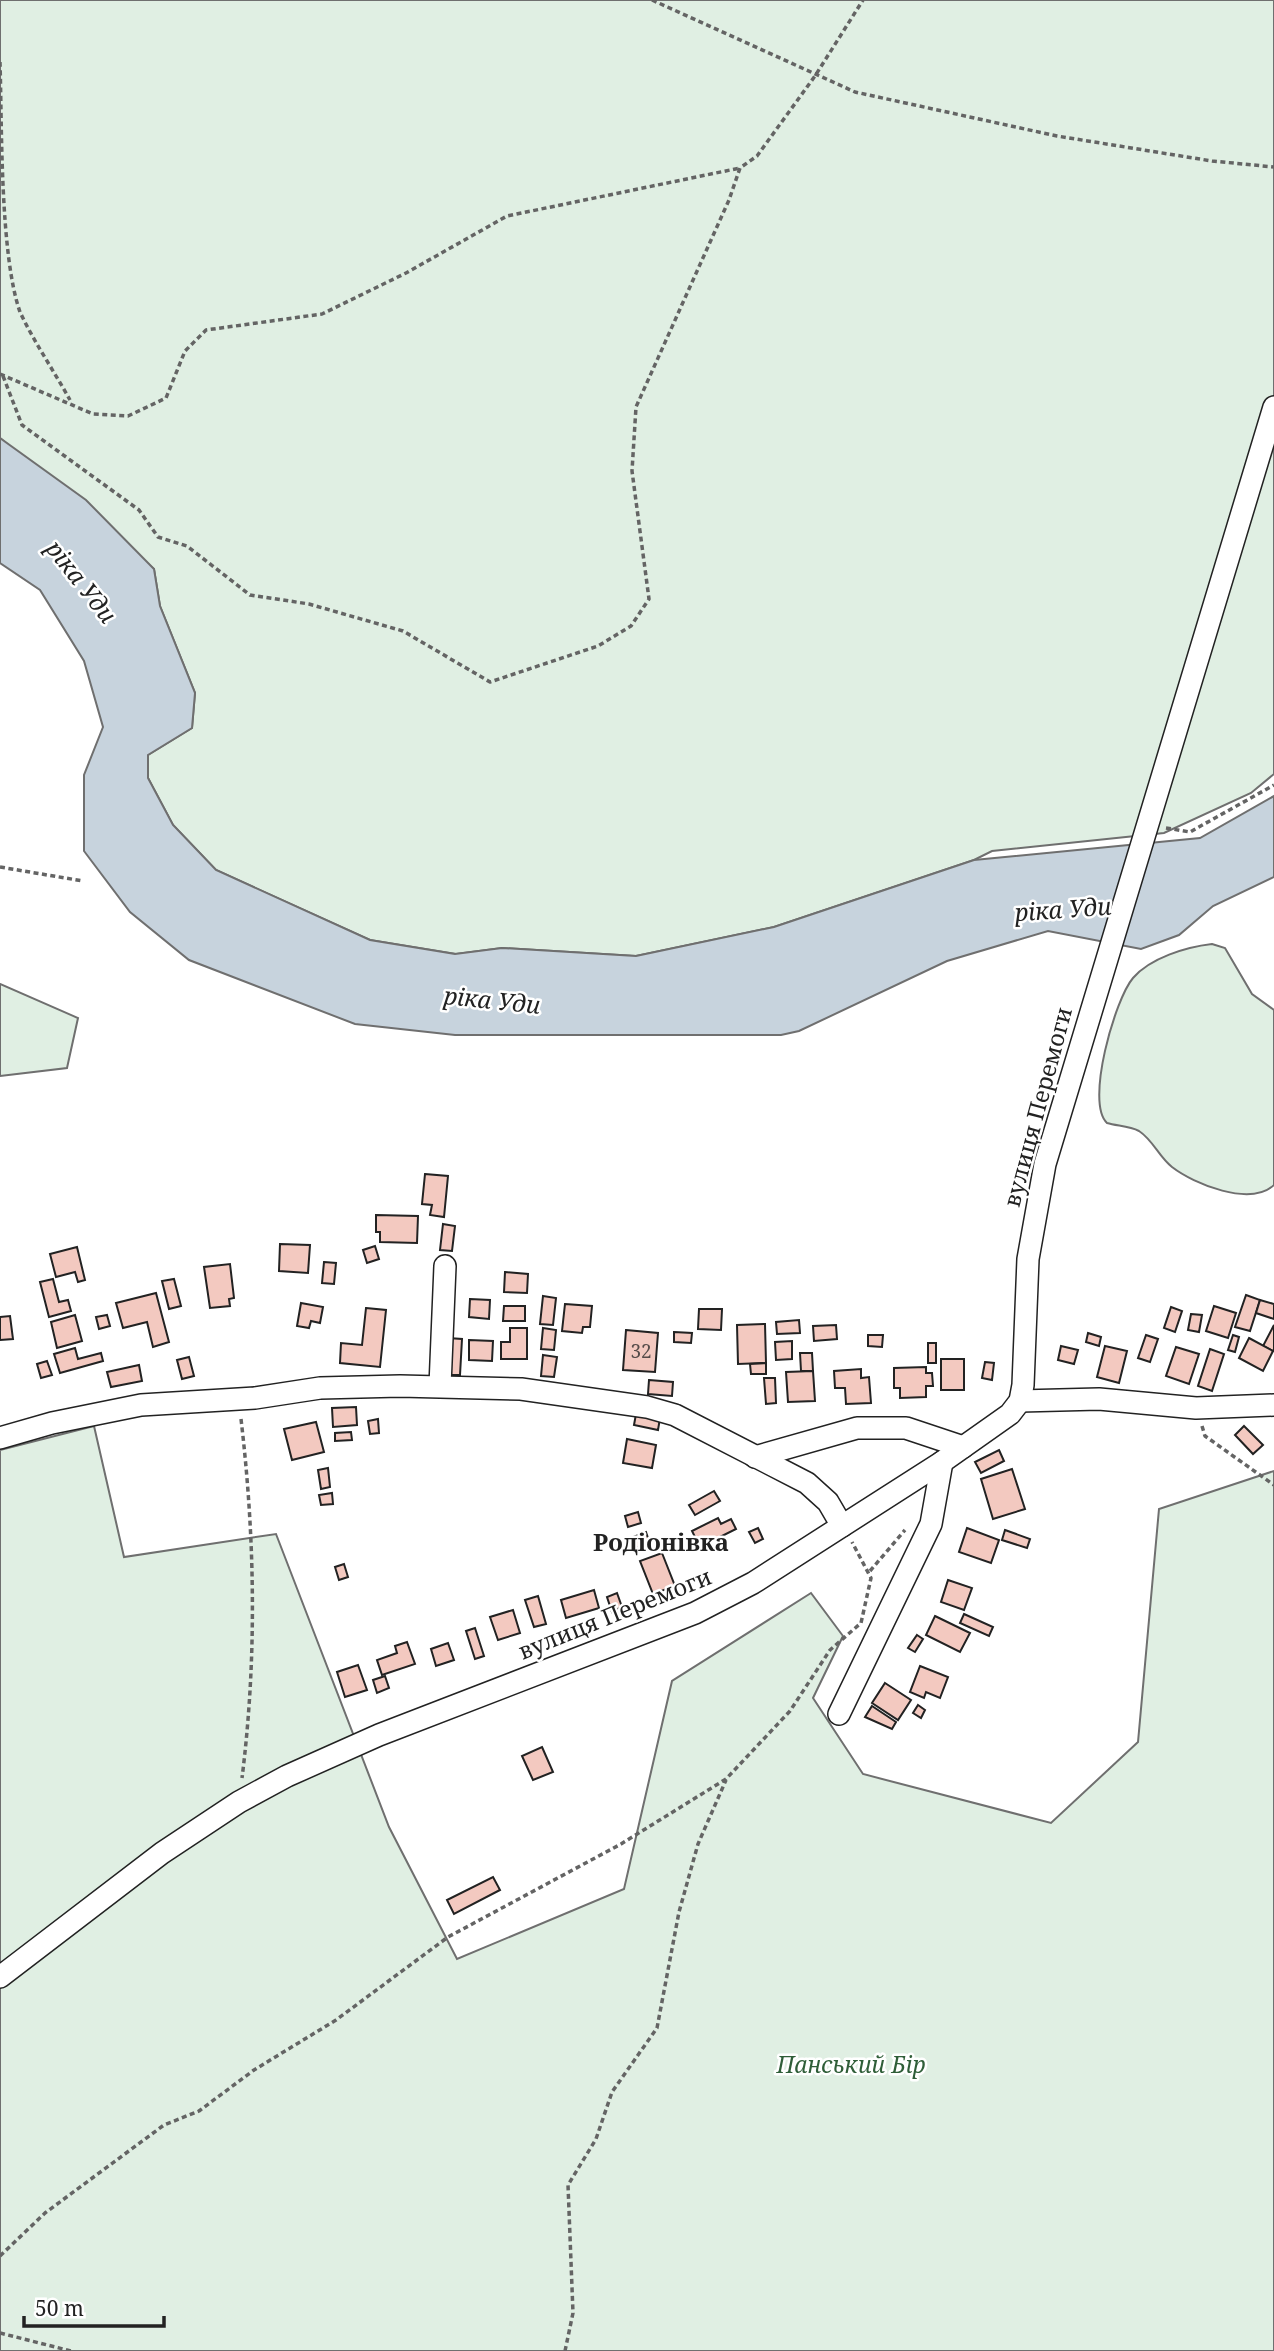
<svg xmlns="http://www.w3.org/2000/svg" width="1274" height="2351" viewBox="0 0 1274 2351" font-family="'Noto Serif',serif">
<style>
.green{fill:#e0efe3;stroke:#6f6f6f;stroke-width:2}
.water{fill:#c7d3dd;stroke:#6f6f6f;stroke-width:2}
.building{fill:#f3c9c0;stroke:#222;stroke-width:2}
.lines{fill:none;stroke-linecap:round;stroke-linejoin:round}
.minor-casing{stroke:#222;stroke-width:24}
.path{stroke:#646464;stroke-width:3.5;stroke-dasharray:5 3.5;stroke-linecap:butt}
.minor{stroke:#fff;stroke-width:21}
.labels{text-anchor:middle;stroke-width:5;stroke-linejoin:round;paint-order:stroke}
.number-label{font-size:19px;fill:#564c4a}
.street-label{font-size:23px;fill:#222;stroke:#fff}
.park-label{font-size:23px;font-style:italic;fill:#2f5e38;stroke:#fff}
.water-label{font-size:24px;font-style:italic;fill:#222;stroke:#fff}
.neighbourhood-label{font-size:24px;font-weight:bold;fill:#222;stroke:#fff}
</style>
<rect width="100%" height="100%" fill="#fff"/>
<g class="green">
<path d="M 0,0 L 1274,0 L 1274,774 L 1251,793 L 1164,833 L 992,851 L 974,860 L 774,927 L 636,956 L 502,948 L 456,954 L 370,940 L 216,870 L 173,825 L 148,778 L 148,755 L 192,728 L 195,693 L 160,606 L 154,569 L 0,438 Z"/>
<path d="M 1212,944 L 1225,948 L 1252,994 L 1274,1010 L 1274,1185 C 1250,1207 1194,1184 1172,1167 C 1159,1157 1153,1140 1139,1131 C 1129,1126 1117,1126 1107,1123 C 1085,1103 1115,999 1133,978 C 1150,958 1186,947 1212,944 Z"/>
<path d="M 0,984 L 78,1018 L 67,1068 L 0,1076 Z"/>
<path d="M 94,1426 L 124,1557 L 276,1534 L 389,1827 L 457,1959 L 624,1889 L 672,1681 L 811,1593 L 843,1636 L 813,1698 L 863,1774 L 1051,1823 L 1138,1742 L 1159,1509 L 1274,1471 L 1274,2351 L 0,2351 L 0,1450 Z"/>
</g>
<path class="water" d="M 0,438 L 86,500 L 154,569 L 160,606 L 195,693 L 192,728 L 148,755 L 148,778 L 173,825 L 216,870 L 370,940 L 455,954 L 502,948 L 636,956 L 774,927 L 974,860 L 1200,838 L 1274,796 L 1274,877 L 1213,906 L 1179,935 L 1141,949 L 1048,931 L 947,961 L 799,1031 L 781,1035 L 455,1035 L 355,1024 L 189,960 L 130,912 L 84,851 L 84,775 L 103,727 L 84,661 L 40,590 L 0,563 Z"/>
<g class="building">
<path d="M 425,1174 L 448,1176 L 444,1217 L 430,1215 L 432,1205 L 422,1204 Z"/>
<path d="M 376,1215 L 418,1216 L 417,1243 L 380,1242 L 380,1232 L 376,1232 Z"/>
<path d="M 443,1224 L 455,1226 L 452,1251 L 440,1250 Z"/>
<path d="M 280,1244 L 310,1245 L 308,1273 L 279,1271 Z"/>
<path d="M 375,1246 L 379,1259 L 367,1263 L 363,1250 Z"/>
<path d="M 77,1247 L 85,1280 L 78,1282 L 75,1272 L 56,1277 L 50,1254 Z"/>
<path d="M 324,1262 L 336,1263 L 334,1284 L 322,1283 Z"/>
<path d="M 230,1264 L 234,1298 L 229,1299 L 230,1306 L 210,1308 L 204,1267 Z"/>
<path d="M 505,1272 L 528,1274 L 527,1293 L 504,1292 Z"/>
<path d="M 53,1279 L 59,1302 L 68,1300 L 71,1311 L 49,1317 L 40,1282 Z"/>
<path d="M 174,1279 L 181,1306 L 169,1309 L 162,1281 Z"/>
<path d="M 156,1293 L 169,1342 L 153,1347 L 147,1322 L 123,1328 L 116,1303 Z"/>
<path d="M 1246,1295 L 1260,1300 L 1250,1331 L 1235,1327 Z"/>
<path d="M 543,1296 L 556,1298 L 553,1325 L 540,1324 Z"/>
<path d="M 470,1299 L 490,1300 L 489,1319 L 469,1317 Z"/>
<path d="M 1260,1300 L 1274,1304 L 1274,1319 L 1256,1313 Z"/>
<path d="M 301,1303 L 323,1307 L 320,1323 L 311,1321 L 309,1328 L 297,1326 Z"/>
<path d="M 565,1304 L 592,1306 L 590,1327 L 583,1327 L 582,1333 L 562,1331 Z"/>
<path d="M 504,1306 L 525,1306 L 525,1321 L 503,1321 Z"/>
<path d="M 1214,1306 L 1236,1313 L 1228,1338 L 1206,1331 Z"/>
<path d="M 1171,1307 L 1182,1311 L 1175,1332 L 1164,1328 Z"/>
<path d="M 366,1308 L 386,1310 L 380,1367 L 340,1363 L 341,1343 L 362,1345 Z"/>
<path d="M 699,1309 L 722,1309 L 721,1330 L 698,1329 Z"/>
<path d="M 1191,1314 L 1202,1315 L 1199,1332 L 1188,1330 Z"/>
<path d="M 75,1315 L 82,1341 L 57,1348 L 51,1322 Z"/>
<path d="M 107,1315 L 110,1326 L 99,1329 L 96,1317 Z"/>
<path d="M 10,1316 L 13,1339 L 0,1340 L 0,1317 Z"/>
<path d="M 799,1320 L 800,1333 L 777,1334 L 776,1322 Z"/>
<path d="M 765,1324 L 766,1363 L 738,1364 L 737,1325 Z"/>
<path d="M 836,1325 L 837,1339 L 814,1341 L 813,1326 Z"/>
<path d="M 1274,1325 L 1274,1350 L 1273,1351 L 1263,1346 Z"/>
<path d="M 510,1328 L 527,1328 L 527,1359 L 501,1359 L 501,1342 L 510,1342 Z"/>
<path d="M 543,1328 L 556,1330 L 554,1350 L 541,1349 Z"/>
<path d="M 626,1330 L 658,1333 L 655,1372 L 623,1370 Z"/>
<path d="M 674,1332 L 692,1333 L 691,1343 L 674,1342 Z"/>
<path d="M 1088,1333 L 1101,1337 L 1099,1346 L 1086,1342 Z"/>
<path d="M 868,1335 L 883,1335 L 882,1347 L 868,1346 Z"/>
<path d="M 1146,1335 L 1158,1339 L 1150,1362 L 1138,1358 Z"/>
<path d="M 1233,1335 L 1239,1337 L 1235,1352 L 1228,1350 Z"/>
<path d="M 448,1338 L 462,1339 L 460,1375 L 446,1375 Z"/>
<path d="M 1249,1338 L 1273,1351 L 1263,1371 L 1239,1358 Z"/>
<path d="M 469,1340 L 493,1341 L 492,1361 L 469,1360 Z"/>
<path d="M 792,1341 L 792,1359 L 776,1360 L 775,1342 Z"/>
<rect x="928" y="1343" width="8" height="20"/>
<path d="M 1061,1346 L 1078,1350 L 1074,1364 L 1058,1360 Z"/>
<path d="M 1105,1346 L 1127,1351 L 1119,1383 L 1097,1377 Z"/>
<path d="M 1176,1347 L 1199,1354 L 1189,1384 L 1166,1376 Z"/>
<path d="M 75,1348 L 78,1359 L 101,1353 L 103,1361 L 60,1373 L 54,1354 Z"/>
<path d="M 1210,1349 L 1224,1354 L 1212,1391 L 1198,1386 Z"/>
<path d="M 800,1353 L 812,1353 L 813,1371 L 801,1371 Z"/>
<path d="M 543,1355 L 557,1357 L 554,1377 L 541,1376 Z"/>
<path d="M 189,1357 L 194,1376 L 182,1379 L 177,1360 Z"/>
<rect x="941" y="1359" width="23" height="31"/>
<path d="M 47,1361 L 52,1375 L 41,1378 L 37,1364 Z"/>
<path d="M 985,1362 L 994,1363 L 992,1380 L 982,1378 Z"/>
<path d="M 766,1363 L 766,1374 L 751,1374 L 750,1364 Z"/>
<path d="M 139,1365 L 142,1381 L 111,1387 L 107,1372 Z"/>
<path d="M 926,1367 L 926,1373 L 932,1373 L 933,1386 L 926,1386 L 926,1397 L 900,1398 L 900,1388 L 894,1388 L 894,1368 Z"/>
<path d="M 861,1369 L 861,1378 L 869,1377 L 871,1403 L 846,1404 L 845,1388 L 835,1388 L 834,1371 Z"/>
<path d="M 813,1371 L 815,1401 L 788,1402 L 786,1372 Z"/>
<path d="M 764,1378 L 775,1378 L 776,1403 L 766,1404 Z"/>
<path d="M 649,1380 L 673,1382 L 672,1396 L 648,1394 Z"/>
<path d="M 356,1407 L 357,1425 L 333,1427 L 332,1408 Z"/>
<path d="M 636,1414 L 660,1418 L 658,1430 L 634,1425 Z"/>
<path d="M 378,1419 L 379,1433 L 370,1434 L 368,1421 Z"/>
<path d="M 316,1422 L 324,1452 L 292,1460 L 284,1429 Z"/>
<path d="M 1244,1426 L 1263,1445 L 1253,1454 L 1235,1435 Z"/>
<path d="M 351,1432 L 352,1440 L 335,1441 L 335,1433 Z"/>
<path d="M 627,1439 L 656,1445 L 652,1468 L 623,1463 Z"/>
<path d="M 999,1450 L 1004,1461 L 981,1473 L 975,1462 Z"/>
<path d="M 328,1468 L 330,1487 L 321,1489 L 318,1470 Z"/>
<path d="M 1012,1469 L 1025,1509 L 993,1519 L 981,1479 Z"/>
<path d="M 714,1491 L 720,1501 L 695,1515 L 689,1505 Z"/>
<path d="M 332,1493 L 333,1504 L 321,1505 L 319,1495 Z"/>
<path d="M 638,1512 L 641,1523 L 628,1527 L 625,1516 Z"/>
<path d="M 718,1518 L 721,1524 L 731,1519 L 736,1529 L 700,1547 L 692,1531 Z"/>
<path d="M 758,1528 L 763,1539 L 755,1543 L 749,1532 Z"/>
<path d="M 967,1528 L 999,1540 L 991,1563 L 959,1552 Z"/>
<path d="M 1005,1530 L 1030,1539 L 1027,1548 L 1002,1540 Z"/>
<path d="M 646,1532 L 650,1544 L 636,1548 L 633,1537 Z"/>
<path d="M 662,1553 L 675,1586 L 653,1594 L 640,1561 Z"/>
<path d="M 344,1564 L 348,1577 L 339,1580 L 335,1567 Z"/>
<path d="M 948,1580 L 972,1588 L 964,1610 L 941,1602 Z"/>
<path d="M 594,1590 L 599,1608 L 566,1618 L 561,1600 Z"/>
<path d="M 617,1593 L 622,1607 L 612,1612 L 607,1597 Z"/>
<path d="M 538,1596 L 546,1624 L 534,1627 L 525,1600 Z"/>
<path d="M 513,1610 L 520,1633 L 498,1640 L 490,1617 Z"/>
<path d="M 964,1614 L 993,1627 L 989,1636 L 960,1623 Z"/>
<path d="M 935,1616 L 970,1633 L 960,1652 L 926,1635 Z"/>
<path d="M 475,1628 L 484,1656 L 475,1659 L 466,1631 Z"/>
<path d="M 917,1635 L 923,1639 L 915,1652 L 908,1648 Z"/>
<path d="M 407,1642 L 415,1664 L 382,1675 L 377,1660 L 397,1653 L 395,1646 Z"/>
<path d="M 448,1643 L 454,1660 L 436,1666 L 431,1649 Z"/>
<path d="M 358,1665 L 367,1690 L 345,1697 L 337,1672 Z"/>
<path d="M 920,1666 L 948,1677 L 940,1698 L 926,1692 L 924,1698 L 910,1692 Z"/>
<path d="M 385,1676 L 389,1688 L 377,1693 L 373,1680 Z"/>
<path d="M 885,1683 L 911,1700 L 898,1720 L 872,1703 Z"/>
<path d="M 918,1705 L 925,1710 L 921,1718 L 913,1713 Z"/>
<path d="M 872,1706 L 896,1722 L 892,1729 L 865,1717 Z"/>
<path d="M 542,1747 L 553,1772 L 533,1780 L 522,1756 Z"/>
<path d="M 493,1877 L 500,1890 L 454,1914 L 447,1900 Z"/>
</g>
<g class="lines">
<g class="minor-casing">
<g id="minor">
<path d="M 440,1386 L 445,1266"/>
<path d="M 1020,1401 L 1099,1399 L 1196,1408 L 1274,1405"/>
<path d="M 0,1438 L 52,1423 L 141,1405 L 255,1398 L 320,1388 L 400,1386 L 521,1389 L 647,1407 L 675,1415 L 807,1483 L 828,1502 L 842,1526"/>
<path d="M 755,1457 L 857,1428 L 906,1428 L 963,1447"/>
<path d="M 839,1714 L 931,1524 L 942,1462"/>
<path d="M 0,1977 L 162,1853 L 239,1802 L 287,1776 L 379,1735 L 695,1613 L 753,1583 L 942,1462 L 1010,1414 L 1020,1401 L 1023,1385 L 1028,1259 L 1045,1164 L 1274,407"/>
</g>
</g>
<g class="path">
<path d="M 652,0 L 855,92 L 1057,136 L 1212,161 L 1274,167"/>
<path d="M 0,62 C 2,127 0,255 20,312 C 34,342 54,371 70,400"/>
<path d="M 0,374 L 93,414 L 128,416 L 166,398 L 185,351 L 206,330 L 322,314 L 406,273 L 507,216 L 740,168"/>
<path d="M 3,376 L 22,425 L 139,510 L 158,537 L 187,546 L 250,595 L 309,604 L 403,631 L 490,682 L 598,646 L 631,626 L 649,599 L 632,471 L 636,407 L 729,200 L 740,168 L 757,156 L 815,76 L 863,0"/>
<path d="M 1166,828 L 1190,832 L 1274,785"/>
<path d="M 0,867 L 83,881"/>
<path d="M 241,1419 C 255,1537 257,1659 242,1778"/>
<path d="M 1202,1426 L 1205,1436 L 1274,1485"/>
<path d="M 870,1571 L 905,1530"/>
<path d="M 0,2256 L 45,2213 L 164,2125 L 199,2111 L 254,2070 L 336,2020 L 448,1937 L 621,1844 L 726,1779 L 790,1711 L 830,1650 L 861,1623 L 871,1578 L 852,1542"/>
<path d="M 0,2333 L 71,2351"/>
<path d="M 565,2351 L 573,2313 L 568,2185 L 596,2139 L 612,2092 L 657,2028 L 679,1912 L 698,1844 L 726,1780"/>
</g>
<use href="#minor" class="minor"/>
</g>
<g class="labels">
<g class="number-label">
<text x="641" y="1358">32</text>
</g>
<g class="street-label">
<text transform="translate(1038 1107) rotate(-75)" y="8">вулиця Перемоги</text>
<text transform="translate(615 1614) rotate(-22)" y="8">вулиця Перемоги</text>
</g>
<g class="park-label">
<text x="851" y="2073">Панський Бір</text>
</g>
<g class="water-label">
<text transform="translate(81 582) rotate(52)" y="8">ріка Уди</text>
<text transform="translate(1063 910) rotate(-4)" y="8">ріка Уди</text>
<text transform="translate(492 1001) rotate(6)" y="8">ріка Уди</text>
</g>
<g class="neighbourhood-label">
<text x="661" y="1551">Родіонівка</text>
</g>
</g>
<path d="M24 2316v10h140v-10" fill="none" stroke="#222222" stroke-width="3.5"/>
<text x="35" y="2316" font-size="21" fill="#222222" stroke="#ffffff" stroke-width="5" paint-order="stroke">50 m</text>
</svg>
